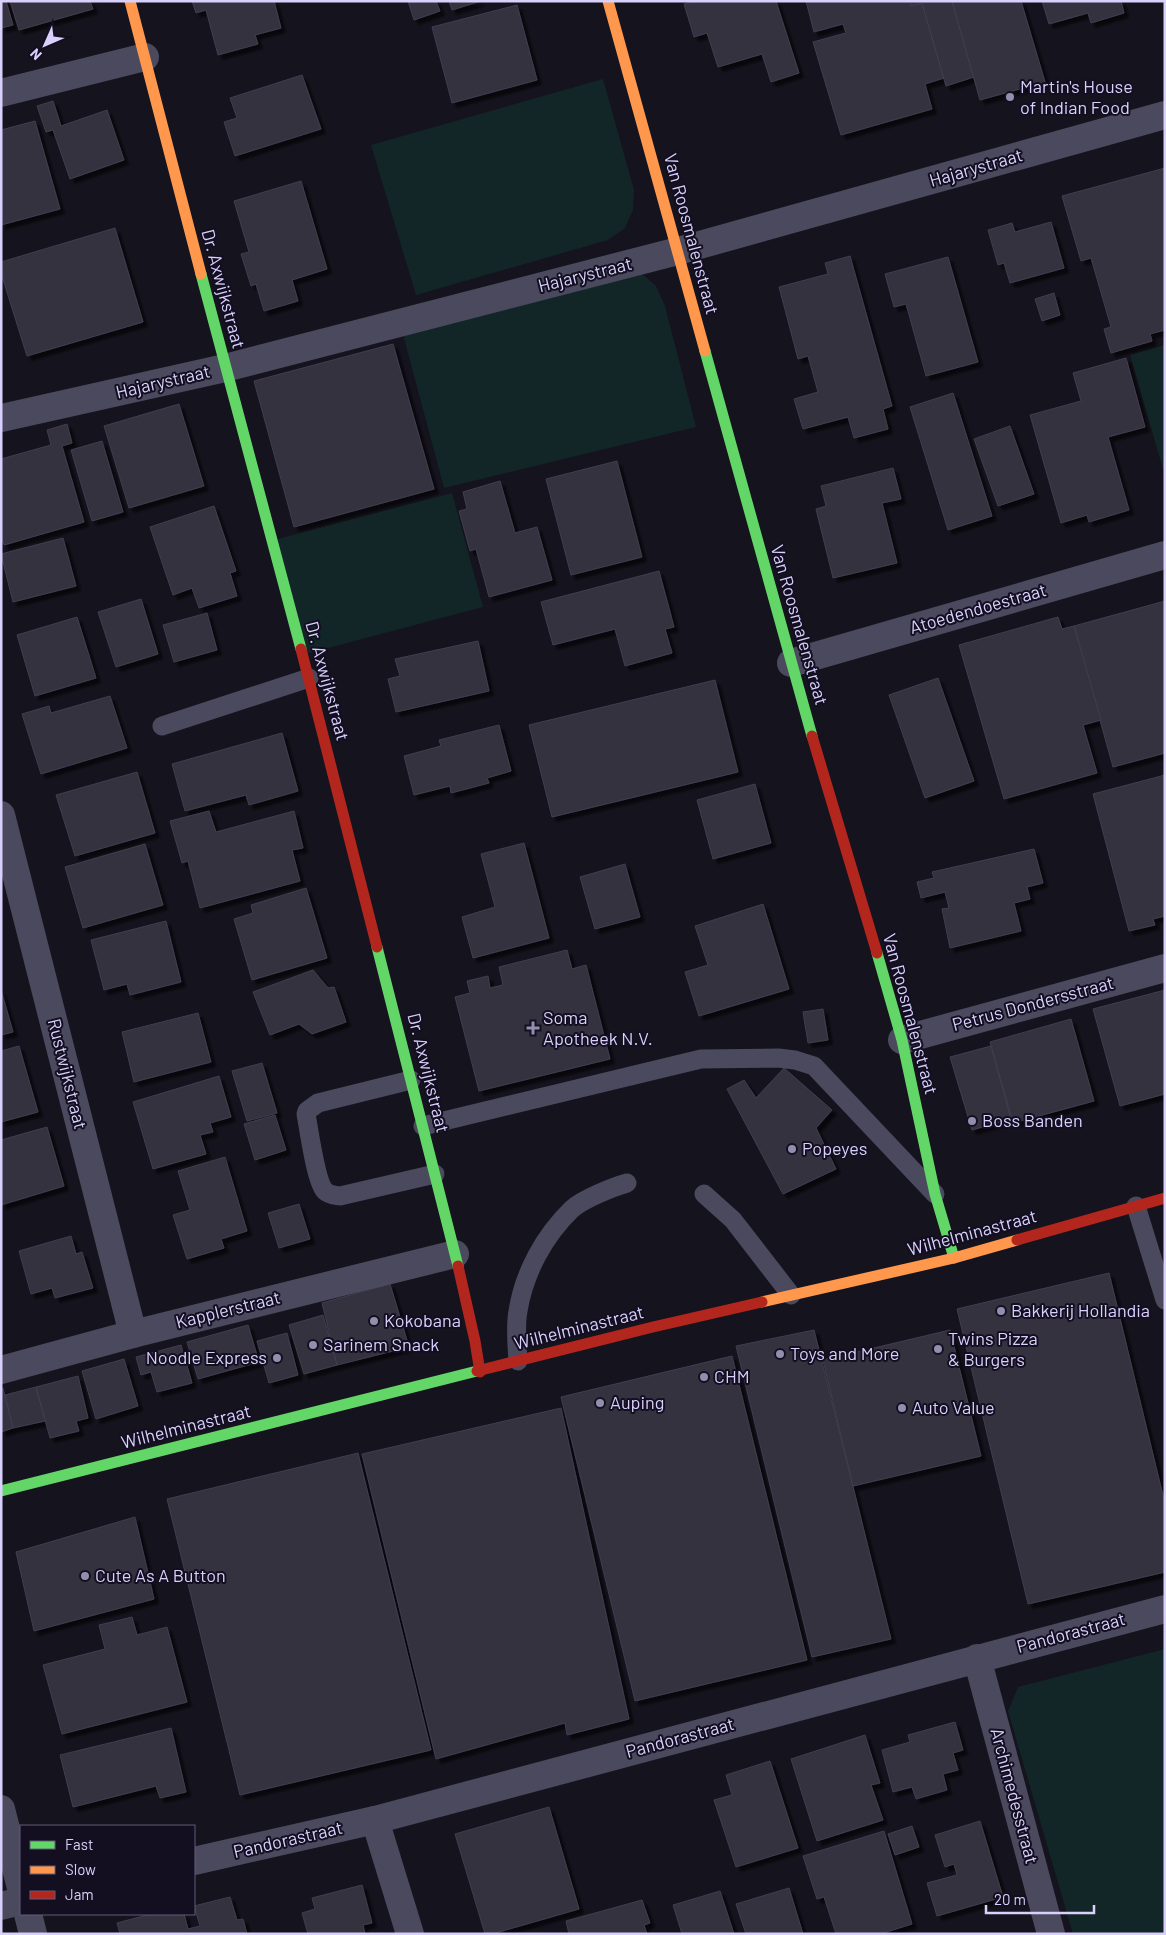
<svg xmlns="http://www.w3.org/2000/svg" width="1166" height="1935" viewBox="0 0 1166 1935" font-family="Barlow,sans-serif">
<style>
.green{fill:#122628}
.building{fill:#34313f;stroke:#423d50;filter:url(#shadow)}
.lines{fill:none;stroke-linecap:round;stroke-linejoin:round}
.lane{stroke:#4b495d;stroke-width:19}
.street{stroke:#4b495d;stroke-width:28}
.fast{stroke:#63d668;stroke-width:11}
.slow{stroke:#ff974d;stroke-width:11}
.jam{stroke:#b3261e;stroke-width:11}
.poi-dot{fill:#948eae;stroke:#130f21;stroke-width:2}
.labels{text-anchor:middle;stroke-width:4;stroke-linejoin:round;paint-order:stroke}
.poi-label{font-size:18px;fill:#d9d1fc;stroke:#130f21;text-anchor:start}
.street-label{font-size:18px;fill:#d9d1fc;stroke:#130f21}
</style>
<defs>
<filter id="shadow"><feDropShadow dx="4.5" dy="4.5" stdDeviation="1" flood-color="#0009"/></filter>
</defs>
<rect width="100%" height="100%" fill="#15131d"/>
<g class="green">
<path d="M 603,79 L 634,190 L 633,210 L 625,228 L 608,240 L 416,295 L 371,145 Z"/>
<path d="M 640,272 L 656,286 L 665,306 L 696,427 L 444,488 L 401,327 Z"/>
<path d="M 1165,345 L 1165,476 L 1130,355 Z"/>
<path d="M 452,493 L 483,607 L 305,654 L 274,540 Z"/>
<path d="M 1165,1649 L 1165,1934 L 1073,1934 L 1008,1711 L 1018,1687 Z"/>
</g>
<g class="building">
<path d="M 1,1 L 6,1 L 13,25 L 1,28 Z"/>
<path d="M 10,1 L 90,1 L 93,9 L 19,30 Z"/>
<path d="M 192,1 L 274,1 L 281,28 L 255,35 L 258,44 L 218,55 L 206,10 L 196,13 Z"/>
<path d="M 408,1 L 436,1 L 440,11 L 414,20 Z"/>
<path d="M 449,1 L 481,1 L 452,10 Z"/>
<path d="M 694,1 L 776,1 L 799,73 L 771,82 L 762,54 L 718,67 L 707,33 L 694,37 L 684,4 Z"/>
<path d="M 806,1 L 910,1 L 911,6 L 922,3 L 944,78 L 925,84 L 932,109 L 841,135 L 813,42 L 846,33 L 843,24 L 814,32 Z"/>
<path d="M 910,1 L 952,1 L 974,77 L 946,86 L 922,3 L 911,6 Z"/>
<path d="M 952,1 L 1021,1 L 1045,82 L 980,100 Z"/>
<path d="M 1042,1 L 1121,1 L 1124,13 L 1091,23 L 1088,13 L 1049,24 Z"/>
<path d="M 517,5 L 537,80 L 452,103 L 432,27 Z"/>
<path d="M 302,75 L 321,129 L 235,156 L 224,122 L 237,118 L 230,98 Z"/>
<path d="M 53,101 L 61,126 L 107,110 L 124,160 L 70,179 L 53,130 L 46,132 L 37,106 Z"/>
<path d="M 35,121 L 60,209 L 1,225 L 1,130 Z"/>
<path d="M 1165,168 L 1165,330 L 1150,334 L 1152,341 L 1111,353 L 1104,329 L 1111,327 L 1091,258 L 1081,261 L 1062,196 Z"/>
<path d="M 301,181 L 327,269 L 292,280 L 298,301 L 264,311 L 256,284 L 251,286 L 241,254 L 249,252 L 234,201 Z"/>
<path d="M 1051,222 L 1064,268 L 1010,283 L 1004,263 L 998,265 L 988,230 L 1012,223 L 1015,232 Z"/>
<path d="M 115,228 L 143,322 L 27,356 L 1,273 L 1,262 Z"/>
<path d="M 850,256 L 892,406 L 883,409 L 888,429 L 854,438 L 848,417 L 803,429 L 794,399 L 818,392 L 808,356 L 798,359 L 779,287 L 828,274 L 825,263 Z"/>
<path d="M 948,257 L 978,362 L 926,376 L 906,304 L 894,307 L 885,274 Z"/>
<path d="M 1054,293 L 1060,315 L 1042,321 L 1035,299 Z"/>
<path d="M 393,344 L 434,489 L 294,527 L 254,381 Z"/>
<path d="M 1126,358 L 1145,427 L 1108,437 L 1129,510 L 1089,522 L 1087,515 L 1061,523 L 1030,415 L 1081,401 L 1073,373 Z"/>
<path d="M 953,393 L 992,516 L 948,530 L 910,407 Z"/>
<path d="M 179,404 L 204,486 L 129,508 L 104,426 Z"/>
<path d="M 67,424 L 72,443 L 62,446 L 84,522 L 4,545 L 1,536 L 1,459 L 51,445 L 47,430 Z"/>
<path d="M 1010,426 L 1034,494 L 998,506 L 974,439 Z"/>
<path d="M 102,441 L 123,512 L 92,521 L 71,450 Z"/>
<path d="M 617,461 L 642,557 L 571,575 L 546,479 Z"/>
<path d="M 893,468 L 901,499 L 882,503 L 897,563 L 833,578 L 816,509 L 826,506 L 821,486 Z"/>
<path d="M 500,481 L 515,533 L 537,527 L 552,580 L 489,597 L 476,549 L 470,551 L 459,511 L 467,509 L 463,492 Z"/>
<path d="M 214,506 L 236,571 L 230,573 L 237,596 L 199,608 L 192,588 L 173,595 L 150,527 Z"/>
<path d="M 63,538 L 76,586 L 13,602 L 1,554 Z"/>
<path d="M 659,571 L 674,627 L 665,629 L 672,653 L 625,666 L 615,629 L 553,645 L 541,602 Z"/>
<path d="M 141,599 L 158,654 L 116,667 L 98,612 Z"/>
<path d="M 1165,601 L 1165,753 L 1113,767 L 1074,626 Z"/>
<path d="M 207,613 L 217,650 L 174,662 L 163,625 Z"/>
<path d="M 77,617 L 96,678 L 35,696 L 17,635 Z"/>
<path d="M 1058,617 L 1062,629 L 1074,626 L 1101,720 L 1083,725 L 1097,773 L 1004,799 L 959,645 Z"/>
<path d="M 478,641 L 489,691 L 396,712 L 388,679 L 400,676 L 395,659 Z"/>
<path d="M 938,678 L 974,781 L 925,798 L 889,695 Z"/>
<path d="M 715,680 L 738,772 L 552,817 L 529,725 Z"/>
<path d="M 110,696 L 127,748 L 41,774 L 22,714 L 49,706 L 51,713 Z"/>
<path d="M 499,725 L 511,771 L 487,778 L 489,783 L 451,793 L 450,786 L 414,795 L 404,756 L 441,746 L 439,740 Z"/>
<path d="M 282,733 L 298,791 L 249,805 L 246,795 L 185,811 L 172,764 Z"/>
<path d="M 137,772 L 155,833 L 75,856 L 56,795 Z"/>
<path d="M 1165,775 L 1165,916 L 1153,919 L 1155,925 L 1129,931 L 1093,794 Z"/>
<path d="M 755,784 L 771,843 L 713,859 L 697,800 Z"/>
<path d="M 209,811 L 216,832 L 294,811 L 303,848 L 292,850 L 300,881 L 200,908 L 188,861 L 182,863 L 170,821 Z"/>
<path d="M 524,843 L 549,938 L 473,958 L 462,917 L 495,907 L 481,854 Z"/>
<path d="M 145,844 L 163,905 L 83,928 L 65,867 Z"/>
<path d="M 1034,849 L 1043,883 L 1027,887 L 1030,899 L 1014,903 L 1021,931 L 950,948 L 942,909 L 949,908 L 945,892 L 921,898 L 917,882 L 934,878 L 932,872 Z"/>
<path d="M 625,864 L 640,917 L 595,929 L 580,877 Z"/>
<path d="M 306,888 L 327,958 L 252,980 L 234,919 L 253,913 L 251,905 Z"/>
<path d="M 763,904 L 789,989 L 699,1016 L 685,972 L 708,965 L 695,926 Z"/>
<path d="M 166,921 L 181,982 L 130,995 L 127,984 L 104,990 L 91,940 Z"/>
<path d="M 567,950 L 572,969 L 586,965 L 610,1059 L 479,1091 L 455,997 L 470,993 L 467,981 L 488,976 L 490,988 L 503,985 L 499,967 Z"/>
<path d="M 313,970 L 328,988 L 334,987 L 346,1022 L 312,1034 L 299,1024 L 270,1035 L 253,992 Z"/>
<path d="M 1,990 L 13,1032 L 1,1035 Z"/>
<path d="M 1165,990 L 1165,1094 L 1120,1106 L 1093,1009 Z"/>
<path d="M 823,1009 L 828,1040 L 808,1043 L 803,1012 Z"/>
<path d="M 198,1013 L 211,1062 L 134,1082 L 122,1032 Z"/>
<path d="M 1071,1019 L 1094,1101 L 1013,1123 L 990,1042 Z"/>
<path d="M 19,1046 L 38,1112 L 1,1122 L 1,1051 Z"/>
<path d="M 991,1046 L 1011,1119 L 972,1130 L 950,1057 Z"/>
<path d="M 262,1063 L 277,1113 L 247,1121 L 232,1071 Z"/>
<path d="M 784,1068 L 832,1110 L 816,1128 L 836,1169 L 783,1194 L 727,1089 L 744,1080 L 756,1098 Z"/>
<path d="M 219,1076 L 231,1117 L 210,1123 L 213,1132 L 200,1135 L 206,1154 L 153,1169 L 133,1102 Z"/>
<path d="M 275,1115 L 286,1150 L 255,1160 L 244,1124 Z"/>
<path d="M 47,1127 L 64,1186 L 1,1205 L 1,1140 Z"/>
<path d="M 225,1157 L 247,1231 L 221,1239 L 224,1248 L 187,1259 L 173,1215 L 190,1210 L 178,1171 Z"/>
<path d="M 299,1204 L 310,1239 L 279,1248 L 268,1213 Z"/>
<path d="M 71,1236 L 76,1254 L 82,1252 L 93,1288 L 55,1298 L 52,1288 L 31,1294 L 19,1251 Z"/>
<path d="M 1109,1273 L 1165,1504 L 1165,1572 L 1028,1604 L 957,1309 Z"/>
<path d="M 390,1284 L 409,1347 L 337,1365 L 322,1303 Z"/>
<path d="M 323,1315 L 337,1365 L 304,1374 L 289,1325 Z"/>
<path d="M 248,1325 L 259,1362 L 198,1379 L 187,1342 Z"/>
<path d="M 814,1330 L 891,1639 L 812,1657 L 736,1346 Z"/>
<path d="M 950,1330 L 981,1456 L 853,1486 L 823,1360 Z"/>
<path d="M 287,1333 L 298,1375 L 269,1383 L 257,1341 Z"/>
<path d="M 181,1345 L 192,1383 L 157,1392 L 151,1372 L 141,1375 L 136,1357 Z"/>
<path d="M 732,1356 L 807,1660 L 635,1701 L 561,1397 Z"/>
<path d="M 124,1359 L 138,1406 L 96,1419 L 82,1371 Z"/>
<path d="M 78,1376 L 88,1418 L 76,1421 L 79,1431 L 50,1438 L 36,1387 Z"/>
<path d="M 36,1387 L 45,1421 L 13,1428 L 5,1395 Z"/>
<path d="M 3,1388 L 13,1428 L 1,1432 L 1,1389 Z"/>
<path d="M 561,1408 L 629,1719 L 567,1735 L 565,1723 L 436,1759 L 362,1454 Z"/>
<path d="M 358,1453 L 431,1750 L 240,1795 L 167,1499 Z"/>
<path d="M 135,1517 L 154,1599 L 34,1631 L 16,1552 Z"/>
<path d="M 132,1617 L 137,1635 L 167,1627 L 187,1702 L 62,1734 L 43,1665 L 105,1649 L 99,1625 Z"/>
<path d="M 955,1722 L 963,1750 L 953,1753 L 958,1770 L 943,1774 L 947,1790 L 916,1799 L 912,1787 L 893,1792 L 882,1750 L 910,1742 L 908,1735 Z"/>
<path d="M 171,1728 L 186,1792 L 160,1798 L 156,1786 L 73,1807 L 60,1755 Z"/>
<path d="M 865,1735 L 880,1783 L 871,1785 L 883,1820 L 817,1841 L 791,1759 Z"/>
<path d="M 770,1761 L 798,1848 L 736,1867 L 714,1800 L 732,1795 L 726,1775 Z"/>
<path d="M 549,1807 L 579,1909 L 492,1934 L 485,1934 L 455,1834 Z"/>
<path d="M 980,1821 L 1003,1897 L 937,1916 L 927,1883 L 957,1875 L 954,1864 L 945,1867 L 935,1835 Z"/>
<path d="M 912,1826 L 919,1847 L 895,1855 L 888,1834 Z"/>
<path d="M 884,1831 L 912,1924 L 880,1934 L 836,1934 L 824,1897 L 817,1899 L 803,1856 Z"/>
<path d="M 362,1885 L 372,1923 L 363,1925 L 365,1934 L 308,1934 L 302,1913 L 315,1909 L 312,1898 Z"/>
<path d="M 789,1888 L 803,1934 L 746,1934 L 736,1904 Z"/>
<path d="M 720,1891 L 734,1934 L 682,1934 L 673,1905 Z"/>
<path d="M 230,1897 L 237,1920 L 243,1919 L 247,1934 L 120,1934 L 117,1923 L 151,1914 L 184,1914 L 188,1929 L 200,1926 L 194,1906 Z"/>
<path d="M 642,1900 L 650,1923 L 644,1925 L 647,1934 L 569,1934 L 566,1921 Z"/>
</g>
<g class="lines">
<g class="lane">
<path d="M 162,726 L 309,678"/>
<path d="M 411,1080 L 318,1103 L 307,1111 L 306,1114 C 309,1130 316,1182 325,1191 C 329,1195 334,1195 340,1196 L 435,1174"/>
<path d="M 423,1126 L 701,1059 L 778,1058 L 795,1060 L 814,1066 L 935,1194"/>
<path d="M 704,1194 L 733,1220 L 791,1295"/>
<path d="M 1136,1206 L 1165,1300"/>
<path d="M 518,1361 C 517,1345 515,1327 518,1311 C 524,1273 544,1236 572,1209 C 583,1199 613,1187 627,1183"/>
</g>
<g class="street">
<path d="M 1,93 L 145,57"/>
<path d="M 1,418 L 225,368 L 678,251 L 1165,115"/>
<path d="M 791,663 L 1165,555"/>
<path d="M 1,815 L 133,1334"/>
<path d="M 902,1040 L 1165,968"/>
<path d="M 1,1370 L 133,1334 L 455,1254"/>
<path d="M 977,1658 L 1051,1934"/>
<path d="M 1,1809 L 21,1888"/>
<path d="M 375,1820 L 410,1934"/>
<path d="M 194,1861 L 375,1820 L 1165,1609"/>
<path d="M 1,1906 L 21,1901"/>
<path d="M 28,1914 L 33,1934"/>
</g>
<g class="fast">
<path d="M 201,274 L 301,649"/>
<path d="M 705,351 L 812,736"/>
<path d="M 377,947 L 458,1266"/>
<path d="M 877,953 L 902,1040 L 935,1194 L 954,1258"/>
<path d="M 1,1491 L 477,1371"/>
</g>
<g class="slow">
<path d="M 130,1 L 201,274"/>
<path d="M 608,1 L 705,351"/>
<path d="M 762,1302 L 954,1258 L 1017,1240"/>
</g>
<g class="jam">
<path d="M 301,649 L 377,947"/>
<path d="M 812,736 L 877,953"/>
<path d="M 1017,1240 L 1165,1198"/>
<path d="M 458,1266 L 475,1341 L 480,1372"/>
<path d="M 477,1371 L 653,1327 L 762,1302"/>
</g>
</g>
<g class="poi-dot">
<circle cx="1010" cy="97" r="5"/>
<path d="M530.5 1020.5h5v5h5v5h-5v5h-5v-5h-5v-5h5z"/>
<circle cx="972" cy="1121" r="5"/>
<circle cx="792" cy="1149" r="5"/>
<circle cx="1001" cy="1311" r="5"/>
<circle cx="374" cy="1321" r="5"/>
<circle cx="313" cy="1345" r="5"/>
<circle cx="938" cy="1349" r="5"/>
<circle cx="780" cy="1354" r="5"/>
<circle cx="277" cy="1358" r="5"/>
<circle cx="704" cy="1377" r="5"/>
<circle cx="600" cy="1403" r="5"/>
<circle cx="902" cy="1408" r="5"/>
<circle cx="85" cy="1576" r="5"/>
</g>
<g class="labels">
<g class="poi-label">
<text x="1020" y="93">Martin's House<tspan x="1020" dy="21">of Indian Food</tspan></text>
<text x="543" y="1024">Soma<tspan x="543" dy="21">Apotheek N.V.</tspan></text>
<text x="982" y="1127">Boss Banden</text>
<text x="802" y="1155">Popeyes</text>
<text x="1011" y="1317">Bakkerij Hollandia</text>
<text x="384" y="1327">Kokobana</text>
<text x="948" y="1345">Twins Pizza<tspan x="948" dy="21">&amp; Burgers</tspan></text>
<text x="323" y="1351">Sarinem Snack</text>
<text x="790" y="1360">Toys and More</text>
<text x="267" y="1364" text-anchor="end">Noodle Express</text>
<text x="714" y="1383">CHM</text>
<text x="610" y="1409">Auping</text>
<text x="912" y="1414">Auto Value</text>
<text x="95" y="1582">Cute As A Button</text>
</g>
<g class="street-label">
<text transform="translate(976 168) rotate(-16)" y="6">Hajarystraat</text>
<text transform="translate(691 234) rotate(75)" y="6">Van Roosmalenstraat</text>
<text transform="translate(585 275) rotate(-14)" y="6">Hajarystraat</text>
<text transform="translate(223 289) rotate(75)" y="6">Dr. Axwijkstraat</text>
<text transform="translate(163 382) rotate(-13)" y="6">Hajarystraat</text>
<text transform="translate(978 609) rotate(-16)" y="6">Atoedendoestraat</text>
<text transform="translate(799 625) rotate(74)" y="6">Van Roosmalenstraat</text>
<text transform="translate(327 681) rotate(75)" y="6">Dr. Axwijkstraat</text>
<text transform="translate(1033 1004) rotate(-15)" y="6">Petrus Dondersstraat</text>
<text transform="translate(910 1014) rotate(75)" y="6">Van Roosmalenstraat</text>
<text transform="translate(428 1073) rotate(76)" y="6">Dr. Axwijkstraat</text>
<text transform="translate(67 1074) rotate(76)" y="6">Rustwijkstraat</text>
<text transform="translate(972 1233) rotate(-15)" y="6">Wilhelminastraat</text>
<text transform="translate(228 1310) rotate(-14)" y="6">Kapplerstraat</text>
<text transform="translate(579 1328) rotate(-14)" y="6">Wilhelminastraat</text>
<text transform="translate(186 1427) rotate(-14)" y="6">Wilhelminastraat</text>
<text transform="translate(1071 1633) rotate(-15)" y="6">Pandorastraat</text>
<text transform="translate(680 1738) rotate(-15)" y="6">Pandorastraat</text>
<text transform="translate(1014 1796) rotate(75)" y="6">Archimedesstraat</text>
<text transform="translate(288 1840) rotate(-13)" y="6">Pandorastraat</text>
</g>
</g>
<rect width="1166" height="1935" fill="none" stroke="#d9d1fc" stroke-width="5"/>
<rect x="20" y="1825" width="175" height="90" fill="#130f21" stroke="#625d79"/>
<rect x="30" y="1841" width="25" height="8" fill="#63d668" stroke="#625d79"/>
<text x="65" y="1850" font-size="15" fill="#d9d1fc">Fast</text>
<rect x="30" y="1866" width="25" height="8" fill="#ff974d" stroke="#625d79"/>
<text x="65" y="1875" font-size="15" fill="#d9d1fc">Slow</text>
<rect x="30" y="1891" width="25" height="8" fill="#b3261e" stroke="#625d79"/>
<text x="65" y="1900" font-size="15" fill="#d9d1fc">Jam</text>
<g transform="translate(45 45) rotate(225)" stroke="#130f21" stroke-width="4" paint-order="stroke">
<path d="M0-4L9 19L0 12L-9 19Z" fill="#d9d1fc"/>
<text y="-8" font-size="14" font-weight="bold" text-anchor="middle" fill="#d9d1fc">N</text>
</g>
<path d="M986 1905v8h108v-8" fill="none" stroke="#d9d1fc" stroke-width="2.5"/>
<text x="994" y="1905" font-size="15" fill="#d9d1fc" stroke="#130f21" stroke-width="4" paint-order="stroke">20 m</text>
</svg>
